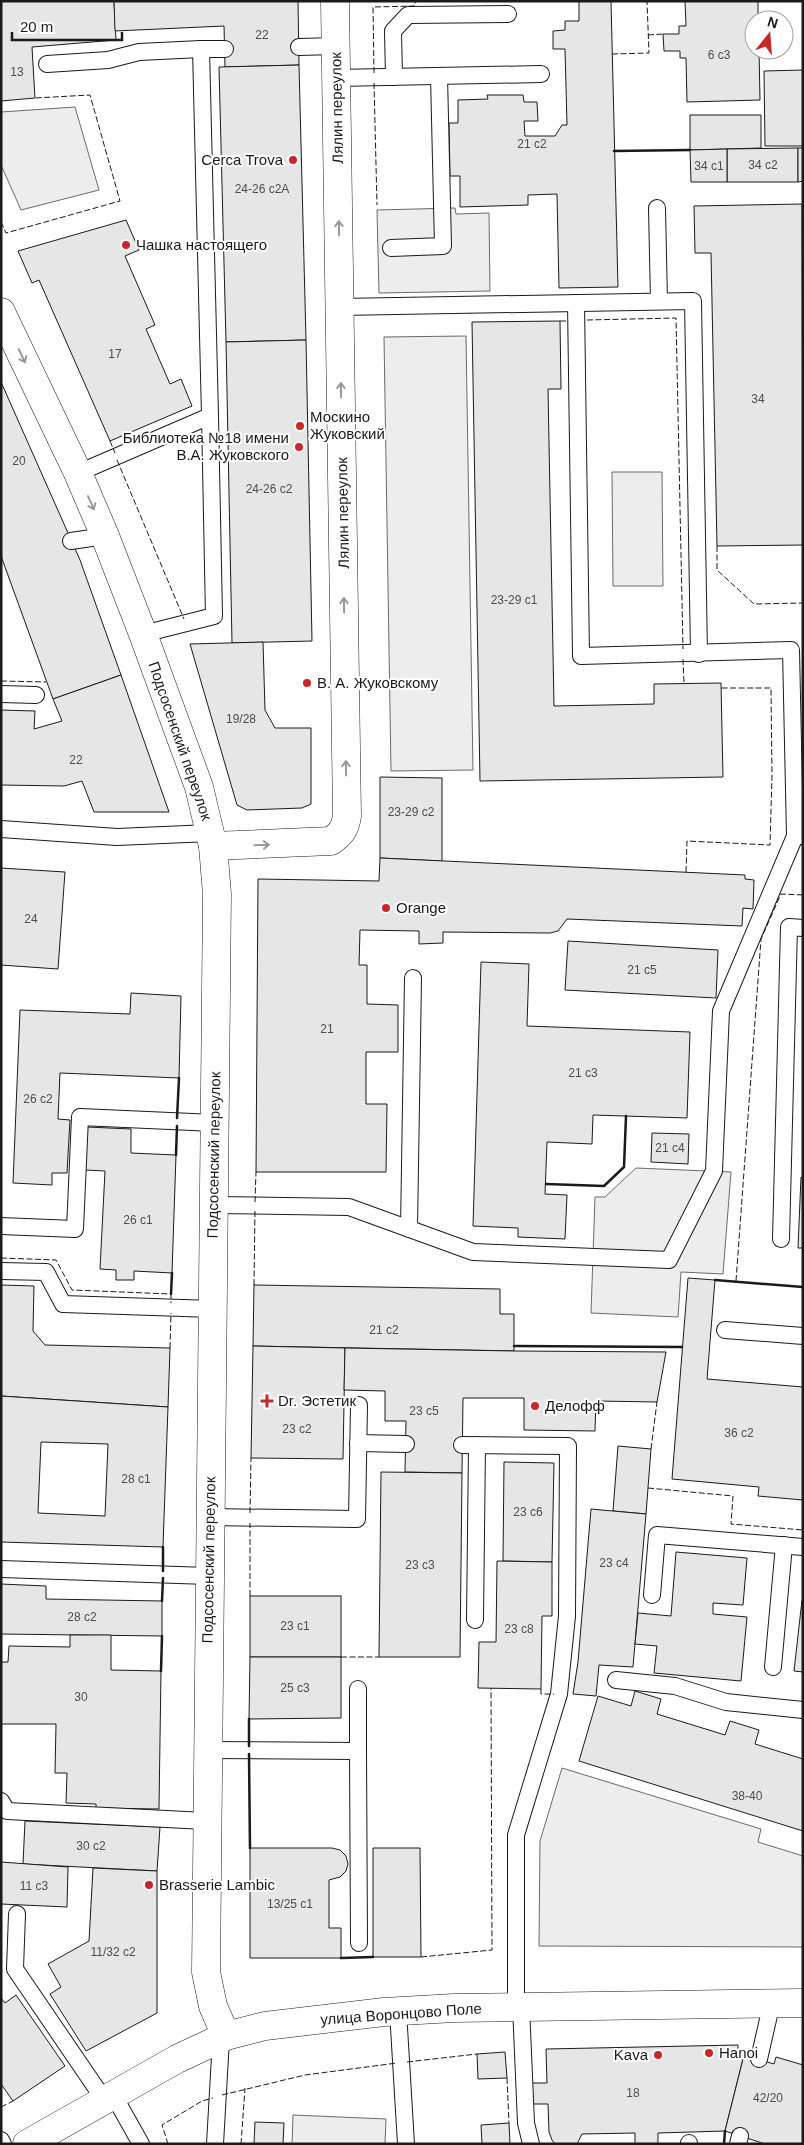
<svg xmlns="http://www.w3.org/2000/svg" width="804" height="2145" viewBox="0 0 804 2145" font-family="Arial,sans-serif">
<style>
.built{fill:#ededed;stroke:#6a6a6a}
.building{fill:#e6e6e6;stroke:#1a1a1a;fill-rule:evenodd}
.lines{fill:none;stroke-linecap:round;stroke-linejoin:round}
.lane-casing{stroke:#1a1a1a;stroke-width:18}
.street-casing{stroke:#1a1a1a;stroke-width:29}
.secondary-casing{stroke:#1a1a1a;stroke-width:29}
.lane{stroke:#fff;stroke-width:16}
.street{stroke:#fff;stroke-width:28}
.secondary{stroke:#fff;stroke-width:28}
.fence{stroke:#1a1a1a;stroke-width:1;stroke-dasharray:6 2.5;stroke-linecap:butt}
.wall{stroke:#1a1a1a;stroke-width:2.5}
.oneway{stroke:#989898}
.poi-dot{fill:#c62828;stroke:#fff;stroke-width:2}
.labels{text-anchor:middle;stroke-width:4;stroke-linejoin:round;paint-order:stroke}
.number-label{font-size:12px;fill:#4d4d4d}
.street-label{font-size:15px;fill:#1a1a1a;stroke:#fff}
.poi-label{font-size:15px;fill:#1a1a1a;stroke:#fff;text-anchor:start}
</style>
<rect width="100%" height="100%" fill="#fff"/>
<g class="built">
<path d="M 75,107 L 99,190 L 21,210 L 1,165 L 1,112 Z"/>
<path d="M 455,208 L 456,214 L 489,213 L 490,291 L 379,293 L 377,210 Z"/>
<path d="M 466,336 L 473,770 L 391,771 L 384,337 Z"/>
<path d="M 612,472 L 662,472 L 663,586 L 613,586 Z"/>
<path d="M 636,1168 L 731,1172 L 723,1274 L 681,1272 L 678,1317 L 591,1313 L 595,1197 L 605,1197 Z"/>
<path d="M 562,1768 L 761,1829 L 758,1842 L 803,1856 L 803,1947 L 539,1946 L 540,1841 Z"/>
<path d="M 293,2115 L 386,2119 L 385,2144 L 292,2144 Z"/>
</g>
<g class="building">
<path d="M 1,1 L 114,1 L 116,40 L 32,47 L 35,98 L 1,101 Z"/>
<path d="M 114,1 L 298,1 L 299,65 L 225,67 L 224,26 L 115,31 Z"/>
<path d="M 579,1 L 611,1 L 618,287 L 559,288 L 557,194 L 528,195 L 528,205 L 460,207 L 460,176 L 450,176 L 449,123 L 458,123 L 458,100 L 488,99 L 487,95 L 523,95 L 524,102 L 537,102 L 538,121 L 524,121 L 525,136 L 555,136 L 562,125 L 567,125 L 565,49 L 553,49 L 553,31 L 565,30 L 565,21 L 579,21 Z"/>
<path d="M 685,1 L 758,1 L 758,20 L 754,20 L 754,50 L 759,50 L 760,100 L 687,102 L 686,58 L 680,58 L 680,51 L 664,51 L 663,34 L 679,34 L 679,26 L 686,26 Z"/>
<path d="M 299,65 L 306,340 L 226,342 L 219,67 Z"/>
<path d="M 803,70 L 803,146 L 765,146 L 764,71 Z"/>
<path d="M 690,115 L 761,115 L 761,148 L 690,150 Z"/>
<path d="M 798,148 L 798,182 L 727,182 L 727,149 Z"/>
<path d="M 798,148 L 803,148 L 803,181 L 798,182 Z"/>
<path d="M 727,149 L 727,182 L 691,182 L 690,150 Z"/>
<path d="M 802,204 L 803,545 L 717,546 L 711,253 L 695,253 L 694,206 Z"/>
<path d="M 126,220 L 139,250 L 125,256 L 155,325 L 146,329 L 170,384 L 181,379 L 192,406 L 110,441 L 39,280 L 32,283 L 18,251 Z"/>
<path d="M 560,321 L 561,389 L 548,389 L 554,706 L 654,704 L 654,684 L 721,683 L 723,777 L 480,781 L 472,322 Z"/>
<path d="M 306,340 L 312,641 L 232,643 L 226,342 Z"/>
<path d="M 1,382 L 80,560 L 121,675 L 53,699 L 1,556 Z"/>
<path d="M 263,642 L 265,710 L 275,728 L 311,728 L 311,804 L 302,808 L 247,810 L 237,805 L 190,644 Z"/>
<path d="M 121,675 L 169,812 L 94,812 L 82,781 L 64,786 L 1,785 L 1,710 L 35,711 L 34,729 L 62,721 L 53,699 Z"/>
<path d="M 380,777 L 442,778 L 442,861 L 380,858 Z"/>
<path d="M 380,858 L 745,875 L 745,879 L 754,880 L 753,909 L 743,908 L 742,926 L 567,919 L 558,931 L 550,933 L 443,932 L 443,943 L 419,944 L 419,931 L 360,930 L 359,965 L 367,965 L 367,1004 L 398,1005 L 398,1052 L 366,1052 L 366,1104 L 387,1104 L 386,1172 L 256,1172 L 258,879 L 379,881 Z"/>
<path d="M 1,868 L 65,872 L 58,969 L 1,965 Z"/>
<path d="M 568,941 L 718,950 L 716,998 L 565,990 Z"/>
<path d="M 481,962 L 529,964 L 527,1026 L 690,1032 L 687,1118 L 593,1115 L 592,1144 L 547,1142 L 545,1194 L 567,1195 L 565,1239 L 518,1237 L 518,1228 L 473,1226 Z"/>
<path d="M 131,993 L 181,996 L 179,1078 L 60,1073 L 58,1119 L 70,1120 L 67,1173 L 52,1173 L 52,1185 L 13,1183 L 20,1010 L 130,1014 Z"/>
<path d="M 87,1127 L 131,1129 L 131,1153 L 176,1155 L 172,1273 L 134,1271 L 134,1280 L 116,1280 L 116,1270 L 100,1269 L 105,1171 L 85,1170 Z"/>
<path d="M 652,1133 L 689,1134 L 688,1164 L 651,1162 Z"/>
<path d="M 801,1177 L 803,1177 L 803,1248 L 798,1248 Z"/>
<path d="M 688,1278 L 715,1280 L 707,1379 L 803,1387 L 803,1500 L 758,1496 L 759,1487 L 672,1479 Z"/>
<path d="M 1,1285 L 34,1286 L 33,1331 L 45,1345 L 170,1348 L 168,1407 L 1,1396 Z"/>
<path d="M 254,1285 L 500,1289 L 500,1314 L 514,1314 L 514,1351 L 253,1346 Z"/>
<path d="M 253,1346 L 345,1348 L 343,1459 L 251,1458 Z"/>
<path d="M 345,1348 L 514,1351 L 666,1352 L 657,1402 L 596,1401 L 595,1431 L 524,1430 L 524,1398 L 463,1398 L 462,1473 L 405,1472 L 406,1421 L 385,1421 L 385,1391 L 344,1390 Z"/>
<path d="M 1,1396 L 168,1407 L 163,1547 L 1,1542 ZM 41,1442 L 108,1444 L 105,1516 L 38,1513 Z"/>
<path d="M 618,1446 L 651,1449 L 646,1514 L 613,1511 Z"/>
<path d="M 504,1462 L 554,1463 L 552,1562 L 503,1561 Z"/>
<path d="M 381,1472 L 462,1473 L 460,1657 L 379,1657 Z"/>
<path d="M 591,1509 L 646,1514 L 633,1667 L 599,1665 L 596,1696 L 573,1694 L 578,1662 Z"/>
<path d="M 676,1552 L 747,1558 L 743,1605 L 713,1603 L 713,1614 L 747,1617 L 741,1681 L 654,1673 L 657,1646 L 635,1644 L 638,1613 L 671,1616 Z"/>
<path d="M 497,1561 L 552,1562 L 552,1616 L 542,1616 L 541,1689 L 478,1688 L 479,1642 L 496,1642 Z"/>
<path d="M 1,1584 L 46,1586 L 46,1599 L 162,1601 L 162,1636 L 1,1634 Z"/>
<rect x="250" y="1596" width="91" height="61"/>
<path d="M 802,1600 L 803,1600 L 803,1672 L 794,1671 Z"/>
<path d="M 70,1635 L 111,1635 L 111,1670 L 161,1671 L 159,1809 L 96,1808 L 96,1804 L 66,1803 L 67,1773 L 55,1773 L 56,1724 L 1,1724 L 1,1662 L 8,1662 L 9,1646 L 70,1647 Z"/>
<path d="M 250,1657 L 341,1657 L 341,1718 L 249,1719 Z"/>
<path d="M 635,1691 L 661,1699 L 657,1714 L 725,1735 L 730,1721 L 759,1730 L 755,1744 L 803,1759 L 803,1831 L 579,1761 L 598,1696 L 631,1706 Z"/>
<path d="M 25,1821 L 160,1827 L 157,1871 L 23,1864 Z"/>
<path d="M 250,1848 L 332,1848 L 340,1850 L 346,1856 L 348,1864 L 346,1871 L 340,1877 L 329,1880 L 329,1928 L 341,1928 L 341,1958 L 250,1958 Z"/>
<path d="M 373,1848 L 420,1848 L 421,1957 L 373,1957 Z"/>
<path d="M 1,1862 L 68,1867 L 67,1907 L 1,1904 Z"/>
<path d="M 93,1868 L 157,1871 L 157,2013 L 86,2051 L 50,1994 L 61,1987 L 48,1964 L 89,1941 Z"/>
<path d="M 16,1995 L 65,2066 L 13,2101 L 1,2084 L 1,1998 L 5,2003 Z"/>
<path d="M 738,2045 L 738,2053 L 744,2055 L 725,2131 L 658,2133 L 658,2144 L 635,2144 L 635,2133 L 582,2134 L 577,2144 L 555,2144 L 552,2140 L 549,2132 L 548,2104 L 532,2104 L 531,2083 L 547,2083 L 546,2049 Z"/>
<path d="M 505,2052 L 507,2078 L 478,2079 L 477,2054 Z"/>
<path d="M 744,2055 L 774,2064 L 776,2057 L 803,2065 L 803,2144 L 765,2144 L 725,2131 Z"/>
<path d="M 255,2122 L 284,2123 L 283,2144 L 254,2144 Z"/>
<path d="M 509,2123 L 510,2144 L 482,2144 L 481,2125 Z"/>
</g>
<g class="lines">
<g class="lane-casing">
<g id="lane">
<path d="M 299,47 L 336,46"/>
<path d="M 47,64 L 108,60 L 139,52 L 201,49"/>
<path d="M 394,77 L 393,31 L 408,15 L 508,14"/>
<path d="M 336,78 L 541,74"/>
<path d="M 657,208 L 659,301"/>
<path d="M 391,248 L 443,246 L 439,76"/>
<path d="M 576,303 L 581,656 L 791,650 L 795,836 L 803,836"/>
<path d="M 340,307 L 693,301 L 699,654"/>
<path d="M 78,473 L 210,416 L 201,49 L 225,49"/>
<path d="M 71,541 L 105,536"/>
<path d="M 143,634 L 214,616 L 210,416"/>
<path d="M 1,694 L 36,695"/>
<path d="M 1,829 L 117,837 L 210,833"/>
<path d="M 214,1205 L 349,1207 L 473,1252 L 669,1260 L 714,1171 L 721,1011 L 795,836"/>
<path d="M 1,1226 L 75,1229 L 80,1117 L 215,1123"/>
<path d="M 409,1229 L 413,978"/>
<path d="M 781,1239 L 789,927 L 803,928"/>
<path d="M 1,1271 L 46,1272 L 63,1304 L 213,1309"/>
<path d="M 725,1330 L 803,1336"/>
<path d="M 358,1443 L 406,1444"/>
<path d="M 462,1445 L 568,1446 L 567,1616 L 559,1694 L 516,1835 L 516,2006"/>
<path d="M 209,1517 L 357,1519 L 359,1405"/>
<path d="M 1,1569 L 208,1576"/>
<path d="M 652,1595 L 657,1535 L 803,1547"/>
<path d="M 475,1620 L 477,1445"/>
<path d="M 773,1667 L 784,1545"/>
<path d="M 616,1680 L 675,1686 L 726,1702 L 803,1710"/>
<path d="M 207,1750 L 358,1751 L 359,1943"/>
<path d="M 358,1751 L 358,1689"/>
<path d="M 1,1801 L 7,1811 L 206,1821"/>
<path d="M 17,1914 L 15,1969 L 105,2101"/>
<path d="M 521,2006 L 526,2123 L 531,2144"/>
<path d="M 398,2011 L 406,2144"/>
<path d="M 759,2059 L 772,2002"/>
<path d="M 114,2096 L 141,2144"/>
<path d="M 1,2140 L 3,2144"/>
<path d="M 689,2143 L 689,2144"/>
<path d="M 215,2144 L 221,2039"/>
<path d="M 738,2144 L 740,2136"/>
</g>
</g>
<g class="street-casing">
<g id="street">
<path d="M 1,312 L 78,473 L 105,536 L 143,634 L 199,787 L 213,846 L 217,894 L 206,1972 L 213,2006 L 226,2036"/>
<path d="M 213,846 L 331,841 C 341,834 345,829 347,816 L 335,1"/>
</g>
</g>
<g class="secondary-casing">
<path id="secondary" d="M 27,2144 L 177,2059 L 226,2036 L 265,2026 L 384,2012 L 454,2008 L 803,2003"/>
</g>
<use href="#lane" class="lane"/>
<use href="#street" class="street"/>
<use href="#secondary" class="secondary"/>
<g class="fence">
<path d="M 648,35 L 663,34"/>
<path d="M 612,54 L 649,53 L 647,1"/>
<path d="M 374,73 L 373,7 L 415,6 L 415,1"/>
<path d="M 374,83 L 377,205"/>
<path d="M 1,222 L 6,233 L 120,201 L 90,95 L 35,98"/>
<path d="M 587,320 L 676,318 L 683,649"/>
<path d="M 560,321 L 567,321"/>
<path d="M 110,441 L 115,453"/>
<path d="M 117,460 L 184,619"/>
<path d="M 717,546 L 717,570 L 754,604 L 803,603"/>
<path d="M 683,659 L 684,683"/>
<path d="M 1,681 L 46,682"/>
<path d="M 686,872 L 687,841 L 770,845 L 772,776 L 771,688 L 721,688"/>
<path d="M 255,1202 L 256,1172"/>
<path d="M 1,1258 L 56,1260 L 72,1290 L 171,1294 L 171,1303"/>
<path d="M 736,1281 L 761,939 L 781,894 L 803,895"/>
<path d="M 254,1285 L 255,1210"/>
<path d="M 170,1348 L 171,1313"/>
<path d="M 651,1449 L 657,1402"/>
<path d="M 648,1488 L 733,1496 L 731,1524 L 803,1530"/>
<path d="M 250,1513 L 251,1458"/>
<path d="M 250,1596 L 250,1523"/>
<path d="M 341,1657 L 379,1657"/>
<path d="M 541,1689 L 541,1694 L 554,1694"/>
<path d="M 421,1957 L 492,1950 L 491,1688"/>
<path d="M 407,2062 L 477,2054"/>
<path d="M 507,2078 L 509,2123"/>
<path d="M 222,2095 L 305,2075 L 397,2063"/>
<path d="M 1,2107 L 13,2101"/>
<path d="M 168,2144 L 162,2125 L 202,2101 L 213,2098"/>
<path d="M 241,2144 L 245,2088"/>
</g>
<g class="wall">
<path d="M 614,151 L 690,150"/>
<path d="M 177,1118 L 179,1078"/>
<path d="M 176,1155 L 177,1126"/>
<path d="M 546,1184 L 604,1186 L 624,1167 L 626,1116"/>
<path d="M 715,1280 L 803,1287"/>
<path d="M 171,1294 L 172,1273"/>
<path d="M 514,1346 L 682,1347"/>
<path d="M 163,1571 L 163,1547"/>
<path d="M 162,1601 L 163,1578"/>
<path d="M 161,1671 L 162,1636"/>
<path d="M 249,1719 L 249,1746"/>
<path d="M 249,1754 L 250,1848"/>
<path d="M 341,1958 L 373,1957"/>
<path d="M 724,2144 L 725,2131"/>
</g>
</g>
<defs><path id="oneway-shaft" d="M-6 0H5M1.5-3L5.5 0L1.5 3" fill="none" stroke-width="1.6" stroke-linecap="round" stroke-linejoin="round" transform="scale(1.25)"/></defs>
<g class="oneway">
<use href="#oneway-shaft" transform="translate(339 228) rotate(-91)"/>
<use href="#oneway-shaft" transform="translate(22 356) rotate(65)"/>
<use href="#oneway-shaft" transform="translate(341 390) rotate(-91)"/>
<use href="#oneway-shaft" transform="translate(91 503) rotate(66)"/>
<use href="#oneway-shaft" transform="translate(344 605) rotate(-91)"/>
<use href="#oneway-shaft" transform="translate(346 768) rotate(-91)"/>
<use href="#oneway-shaft" transform="translate(262 845) rotate(-2)"/>
</g>
<g class="poi-dot">
<circle cx="293" cy="160" r="5"/>
<circle cx="126" cy="245" r="5"/>
<circle cx="300" cy="426" r="5"/>
<circle cx="299" cy="447" r="5"/>
<circle cx="307" cy="683" r="5"/>
<circle cx="386" cy="908" r="5"/>
<path d="M264.5 1393.5h5v5h5v5h-5v5h-5v-5h-5v-5h5z"/>
<circle cx="535" cy="1406" r="5"/>
<circle cx="149" cy="1885" r="5"/>
<circle cx="709" cy="2053" r="5"/>
<circle cx="658" cy="2055" r="5"/>
</g>
<g class="labels">
<g class="number-label">
<text x="262" y="39">22</text>
<text x="719" y="59">6 с3</text>
<text x="17" y="76">13</text>
<text x="532" y="148">21 с2</text>
<text x="763" y="169">34 с2</text>
<text x="709" y="170">34 с1</text>
<text x="262" y="193">24-26 с2А</text>
<text x="115" y="358">17</text>
<text x="758" y="403">34</text>
<text x="19" y="465">20</text>
<text x="269" y="493">24-26 с2</text>
<text x="514" y="604">23-29 с1</text>
<text x="241" y="723">19/28</text>
<text x="76" y="764">22</text>
<text x="411" y="816">23-29 с2</text>
<text x="31" y="923">24</text>
<text x="642" y="974">21 с5</text>
<text x="327" y="1033">21</text>
<text x="583" y="1077">21 с3</text>
<text x="38" y="1103">26 с2</text>
<text x="670" y="1152">21 с4</text>
<text x="138" y="1224">26 с1</text>
<text x="384" y="1334">21 с2</text>
<text x="424" y="1415">23 с5</text>
<text x="297" y="1433">23 с2</text>
<text x="739" y="1437">36 с2</text>
<text x="136" y="1483">28 с1</text>
<text x="528" y="1516">23 с6</text>
<text x="614" y="1567">23 с4</text>
<text x="420" y="1569">23 с3</text>
<text x="82" y="1621">28 с2</text>
<text x="295" y="1630">23 с1</text>
<text x="519" y="1633">23 с8</text>
<text x="295" y="1692">25 с3</text>
<text x="81" y="1701">30</text>
<text x="747" y="1800">38-40</text>
<text x="91" y="1850">30 с2</text>
<text x="34" y="1890">11 с3</text>
<text x="290" y="1908">13/25 с1</text>
<text x="113" y="1956">11/32 с2</text>
<text x="633" y="2097">18</text>
<text x="768" y="2102">42/20</text>
</g>
<g class="street-label">
<text transform="translate(337 108) rotate(-91)" y="5">Лялин переулок</text>
<text transform="translate(343 513) rotate(-91)" y="5">Лялин переулок</text>
<text transform="translate(180 741) rotate(71)" y="5">Подсосенский переулок</text>
<text transform="translate(214 1155) rotate(-89)" y="5">Подсосенский переулок</text>
<text transform="translate(209 1560) rotate(-89)" y="5">Подсосенский переулок</text>
<text transform="translate(401 2014) rotate(-4)" y="5">улица Воронцово Поле</text>
</g>
<g class="poi-label">
<text x="283" y="165" text-anchor="end">Cerca Trova</text>
<text x="136" y="250">Чашка настоящего</text>
<text x="310" y="422">Москино<tspan x="310" dy="17">Жуковский</tspan></text>
<text x="289" y="443" text-anchor="end">Библиотека №18 имени<tspan x="289" dy="17">В.А. Жуковского</tspan></text>
<text x="317" y="688">В. А. Жуковскому</text>
<text x="396" y="913">Orange</text>
<text x="278" y="1406">Dr. Эстетик</text>
<text x="545" y="1411">Делофф</text>
<text x="159" y="1890">Brasserie Lambic</text>
<text x="719" y="2058">Hanoi</text>
<text x="648" y="2060" text-anchor="end">Kava</text>
</g>
</g>
<rect width="804" height="2145" fill="none" stroke="#1a1a1a" stroke-width="5"/>
<g transform="translate(769 35) rotate(17)"><circle r="24" fill="#ffffff" stroke="#a3a3a3"/>
<path d="M0-4L9 19L0 12L-9 19Z" fill="#c62828"/>
<text y="-8" font-size="14" font-weight="bold" text-anchor="middle" fill="#1a1a1a">N</text>
</g>
<path d="M12 32v8h110v-8" fill="none" stroke="#1a1a1a" stroke-width="2.5"/>
<text x="20" y="32" font-size="15" fill="#1a1a1a" stroke="#ffffff" stroke-width="4" paint-order="stroke">20 m</text>
</svg>
